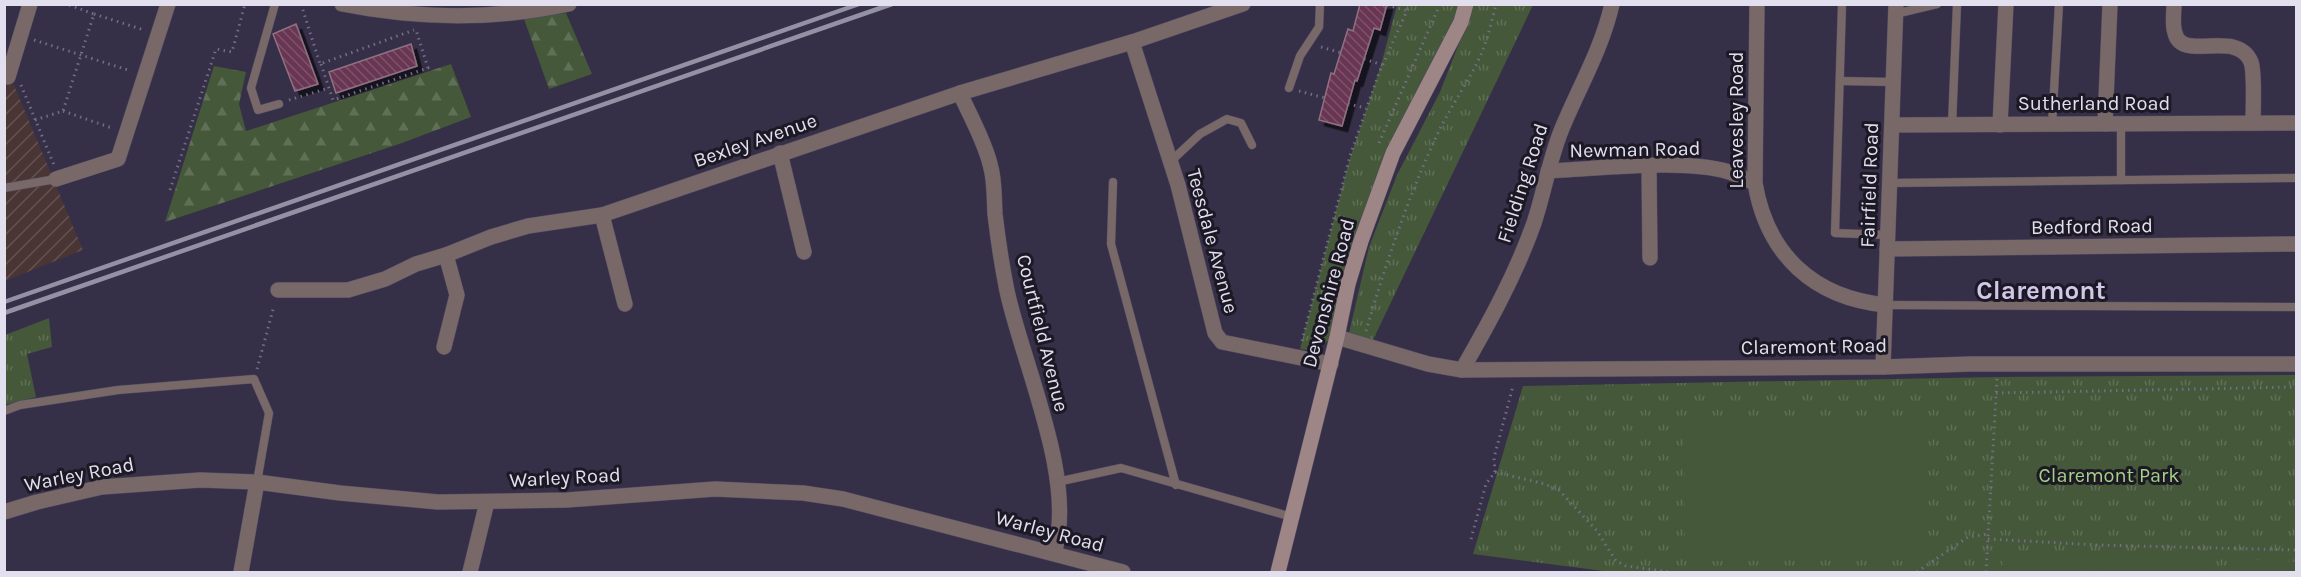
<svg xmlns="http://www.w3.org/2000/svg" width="2301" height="577" viewBox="0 0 2301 577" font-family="Karla,sans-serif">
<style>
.industrial{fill:url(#industrial-furrows)}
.grass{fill:url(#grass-tufts)}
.forest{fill:url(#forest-firs)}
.garden{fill:#455839}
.building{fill:url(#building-back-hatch);stroke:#907182;stroke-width:1.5;filter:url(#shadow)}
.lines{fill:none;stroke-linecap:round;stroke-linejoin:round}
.service-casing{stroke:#514b63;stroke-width:9}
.minor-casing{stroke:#514b63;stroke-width:16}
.tertiary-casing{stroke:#514b63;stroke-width:16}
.secondary-casing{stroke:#514b63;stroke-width:16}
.path{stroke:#736e84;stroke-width:3;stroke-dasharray:1.5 4.5;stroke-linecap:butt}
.service{stroke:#786868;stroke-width:8}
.minor{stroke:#786868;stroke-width:15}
.tertiary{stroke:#786868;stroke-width:15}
.secondary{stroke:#9f8686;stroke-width:15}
.rail{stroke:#9591a5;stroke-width:4.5}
.labels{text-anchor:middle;stroke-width:6;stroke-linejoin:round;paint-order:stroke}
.street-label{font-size:20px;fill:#e2dfef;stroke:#1c1925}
.park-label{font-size:20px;fill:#a3d185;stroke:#1c1925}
.district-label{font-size:26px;font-weight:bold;fill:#cfc8e8;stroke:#1c1925}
</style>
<defs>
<pattern id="industrial-furrows" width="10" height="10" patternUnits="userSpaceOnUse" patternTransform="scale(1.5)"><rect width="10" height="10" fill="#4a3535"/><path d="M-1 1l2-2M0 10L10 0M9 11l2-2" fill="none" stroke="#645253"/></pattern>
<pattern id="grass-tufts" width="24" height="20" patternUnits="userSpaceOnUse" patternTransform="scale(1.5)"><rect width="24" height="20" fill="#455839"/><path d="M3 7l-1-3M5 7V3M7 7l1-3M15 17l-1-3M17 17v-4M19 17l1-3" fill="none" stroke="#607056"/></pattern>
<pattern id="forest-firs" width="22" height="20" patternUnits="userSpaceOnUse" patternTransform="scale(1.5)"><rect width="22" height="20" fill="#455839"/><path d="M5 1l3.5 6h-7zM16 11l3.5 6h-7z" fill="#607056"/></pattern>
<pattern id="building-back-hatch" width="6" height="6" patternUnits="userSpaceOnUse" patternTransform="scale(1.5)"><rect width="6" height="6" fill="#683553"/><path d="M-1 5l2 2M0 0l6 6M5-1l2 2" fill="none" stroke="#7d526c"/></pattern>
<filter id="shadow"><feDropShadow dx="5.5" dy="5.5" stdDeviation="0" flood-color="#0009"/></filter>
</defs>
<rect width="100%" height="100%" fill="#352f48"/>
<path class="industrial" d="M 5,82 L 14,85 L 83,250 L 5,281 Z"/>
<g class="grass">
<path d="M 1397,5 L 1466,5 L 1393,153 L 1339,330 C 1326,342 1319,353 1300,349 L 1349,161 L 1381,65 Z"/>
<path d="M 1474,5 L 1533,5 L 1373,340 L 1349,333 L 1369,247 L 1397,175 L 1440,92 Z"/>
<path d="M 49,318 L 52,347 L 27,354 L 36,397 L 5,405 L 5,335 Z"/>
<path d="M 2296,375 L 2296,572 L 1611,572 L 1473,554 L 1523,386 L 1997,377 Z"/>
</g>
<g class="forest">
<path d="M 566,13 L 592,74 L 549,89 L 524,19 Z"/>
<path d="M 451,64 L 471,117 L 402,143 L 165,222 L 214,66 L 246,72 L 239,104 L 246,131 Z"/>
</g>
<g class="garden">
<path d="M 1684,421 L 1921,421 L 1922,560 L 1685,561 Z"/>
<path d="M 2003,550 L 2084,555 L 2082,572 L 2002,572 Z"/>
<path d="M 2100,551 L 2207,556 L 2206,572 L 2099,572 Z"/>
<path d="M 2231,559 L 2296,562 L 2296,572 L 2230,572 Z"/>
</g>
<g class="building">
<path d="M 1360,4 L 1387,4 L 1380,30 L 1374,28 L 1357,81 L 1355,80 L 1342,126 L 1319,120 L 1331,73 L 1334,74 L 1348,29 L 1353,31 Z"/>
<path d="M 296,24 L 318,84 L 295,91 L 273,34 Z"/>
<path d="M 411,44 L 417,66 L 336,93 L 329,72 Z"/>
</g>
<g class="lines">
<g class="service-casing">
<g id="service">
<path d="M 275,4 L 251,88 L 258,110 L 279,104"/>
<path d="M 1842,4 L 1835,233 L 1888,235"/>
<path d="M 1895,14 L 1937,4"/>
<path d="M 1840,81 L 1893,82"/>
<path d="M 1289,88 L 1300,56 L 1319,27 L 1320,4"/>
<path d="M 1952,125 L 1957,4"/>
<path d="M 2052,125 L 2059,4"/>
<path d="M 1170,162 L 1200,134 L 1227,119 L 1241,123 L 1252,145"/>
<path d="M 2121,180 L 2121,124"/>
<path d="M 1113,182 L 1111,244 L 1176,485"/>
<path d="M 1890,183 L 2296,178"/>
<path d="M 4,188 L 56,179"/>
<path d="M 1886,305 L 2296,307"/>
<path d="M 4,411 L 20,405 L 118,390 L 254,379 L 269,413 L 257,482"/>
<path d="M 1057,482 L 1121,468 L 1292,517"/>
</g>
</g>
<g class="minor-casing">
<g id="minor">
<path d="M 1757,4 L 1755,183 C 1767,255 1814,298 1886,305"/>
<path d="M 2174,4 C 2174,13 2172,25 2175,33 C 2182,63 2237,28 2251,62 C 2255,73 2253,109 2253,123"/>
<path d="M 1132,42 L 1178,185 L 1215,333 L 1222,342 L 1331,364"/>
<path d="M 8,77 L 30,4"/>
<path d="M 960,93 C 970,116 984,140 990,164 C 995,180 994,198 995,214 C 998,240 1002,266 1007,291 C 1023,365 1077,480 1054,553"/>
<path d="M 2105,124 L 2110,4"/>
<path d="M 1892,125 L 2296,123"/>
<path d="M 2000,125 L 2006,4"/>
<path d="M 780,153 L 804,252"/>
<path d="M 1649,167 L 1650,258"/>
<path d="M 1548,171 C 1598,169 1683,158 1729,172 C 1738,175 1747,180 1755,183"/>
<path d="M 56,179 L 118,159 L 168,4"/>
<path d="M 602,215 L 625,304"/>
<path d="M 1887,249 L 2296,244"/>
<path d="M 278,290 L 348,290 L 385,279 L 416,264 L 446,255 L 491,237 L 528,226 L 602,215 L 960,93 L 1132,42 L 1243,4"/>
<path d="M 1337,337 L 1428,364 L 1462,370 L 1883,367 L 1970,364 L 2296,364"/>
<path d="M 444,347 L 457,295 L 446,255"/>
<path d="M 1883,367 L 1896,4"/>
<path d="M 1462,370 C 1489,323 1516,274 1534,223 C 1544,193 1549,161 1561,131 C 1578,89 1602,49 1612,4"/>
<path d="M 4,512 L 37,502 L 102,487 L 200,480 L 257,482 L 340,493 L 438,502 L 567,500 L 715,489 L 803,493 L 843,499 L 1123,572"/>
<path d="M 241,572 L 257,482"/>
<path d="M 470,572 L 487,502"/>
</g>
</g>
<g class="tertiary-casing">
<path id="tertiary" d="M 342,4 C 417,19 494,20 569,4"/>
</g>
<g class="secondary-casing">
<path id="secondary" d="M 1278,572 L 1337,337 L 1348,284 L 1361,241 L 1393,153 L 1461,22 L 1466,4"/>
</g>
<g class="path">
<path d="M 301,4 L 320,64 L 414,30"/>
<path d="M 1387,5 L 1408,11"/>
<path d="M 94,14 L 144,30"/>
<path d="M 34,40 L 131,71"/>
<path d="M 1321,47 L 1342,53"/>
<path d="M 1364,59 L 1383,65"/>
<path d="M 321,64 L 333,100 L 428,68 L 416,30"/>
<path d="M 21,85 L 54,165"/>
<path d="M 1299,91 L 1325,98"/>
<path d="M 289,100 L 329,88"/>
<path d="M 1348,104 L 1366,108"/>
<path d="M 63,111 L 112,128"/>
<path d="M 35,120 L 63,111 L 94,14 L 66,4"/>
<path d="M 1379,143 L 1440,4"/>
<path d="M 170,190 L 216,49 L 232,52 L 245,4"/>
<path d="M 1366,331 C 1386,263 1408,197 1438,133 C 1449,110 1464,88 1476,65 C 1486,46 1491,25 1496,4"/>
<path d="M 1302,341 L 1350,156 L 1379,73 L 1410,4"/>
<path d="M 257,369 L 274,306"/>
<path d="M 1996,393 L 2296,387"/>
<path d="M 1495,472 L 1545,484 L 1559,490 L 1597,531 L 1616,561 L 1626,566 L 1670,572"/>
<path d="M 1471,539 L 1486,484 L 1495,472 L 1494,458 L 1513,386"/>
<path d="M 1988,539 L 2098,545 L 2296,550"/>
<path d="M 1917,572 L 1968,537 L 1988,534"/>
<path d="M 1986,572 L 1997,378"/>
</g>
<use href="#service" class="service"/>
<use href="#minor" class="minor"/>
<use href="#tertiary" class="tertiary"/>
<use href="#secondary" class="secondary"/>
<g class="rail">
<path d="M 4,302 L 859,4"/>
<path d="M 4,313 L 892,4"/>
</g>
</g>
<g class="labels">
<g class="street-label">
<text x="2094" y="110">Sutherland Road</text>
<text transform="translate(1736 120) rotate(-90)" y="7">Leavesley Road</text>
<text transform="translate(755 140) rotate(-19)" y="7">Bexley Avenue</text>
<text transform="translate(1635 149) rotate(-1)" y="7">Newman Road</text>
<text transform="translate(1522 183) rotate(-72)" y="7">Fielding Road</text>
<text transform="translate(1869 185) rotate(-88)" y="7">Fairfield Road</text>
<text transform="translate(2092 226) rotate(-1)" y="7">Bedford Road</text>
<text transform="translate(1213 241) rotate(75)" y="7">Teesdale Avenue</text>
<text transform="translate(1328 293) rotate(-75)" y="7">Devonshire Road</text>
<text transform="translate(1043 333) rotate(76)" y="7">Courtfield Avenue</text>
<text transform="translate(1814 346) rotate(-1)" y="7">Claremont Road</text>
<text transform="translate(79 474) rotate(-11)" y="7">Warley Road</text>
<text transform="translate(565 477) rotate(-3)" y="7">Warley Road</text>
<text transform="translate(1050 531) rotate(15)" y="7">Warley Road</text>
</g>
<g class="park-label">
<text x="2109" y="482">Claremont Park</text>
</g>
<g class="district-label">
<text x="2041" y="299">Claremont</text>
</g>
</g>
<rect width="2301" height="577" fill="none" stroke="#e2dfef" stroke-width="12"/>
</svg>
